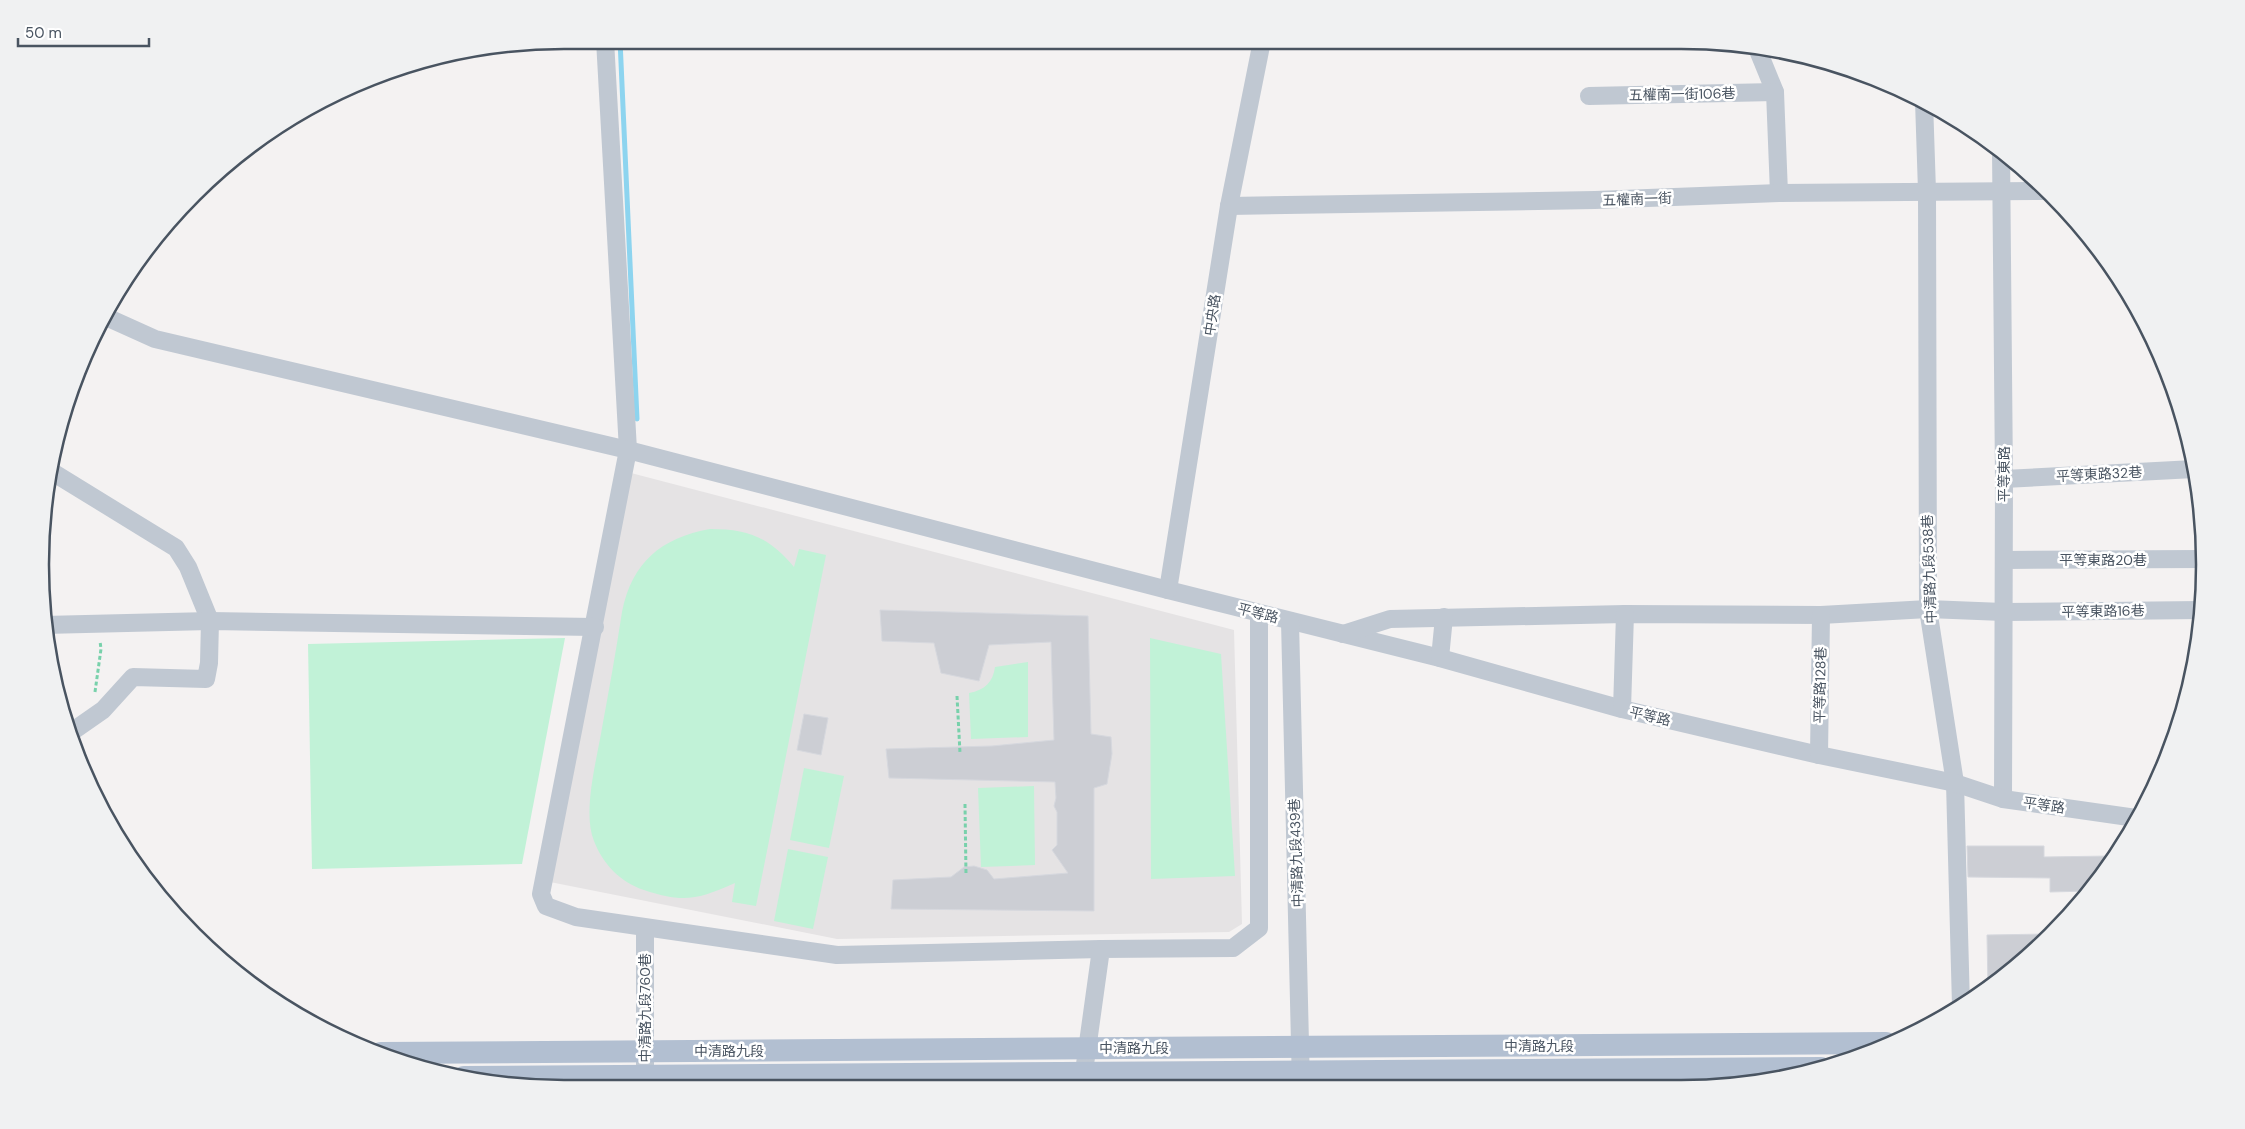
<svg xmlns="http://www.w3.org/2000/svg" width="2245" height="1129" viewBox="0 0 2245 1129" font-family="'DM Sans','Noto Sans TC',sans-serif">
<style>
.education{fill:#e5e3e4}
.green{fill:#c1f2d7}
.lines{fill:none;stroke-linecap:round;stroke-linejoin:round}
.stream{stroke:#8dd4ef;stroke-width:5}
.building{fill:#ccced4;stroke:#d6d8de}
.path{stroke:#78d1ab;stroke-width:3;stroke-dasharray:4 2.5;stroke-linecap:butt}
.minor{stroke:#c0c8d2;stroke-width:18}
.major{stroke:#b2bfd1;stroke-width:22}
.labels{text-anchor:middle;stroke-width:5;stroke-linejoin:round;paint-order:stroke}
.street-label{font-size:14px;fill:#495461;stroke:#fff}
.rim{fill:none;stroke:#495461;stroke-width:2.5}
</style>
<rect width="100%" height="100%" fill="#f4f2f2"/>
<path class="education" d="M 631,473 L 1234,630 L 1242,924 L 1229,932 L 837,939 L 550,882 Z"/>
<g class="green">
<path d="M 710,529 C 748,529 769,537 794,567 L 799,549 L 826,555 L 756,906 L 732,902 L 735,883 C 697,900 683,903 644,890 C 620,882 603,864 594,841 C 582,812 597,759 602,728 C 609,690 616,651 622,612 C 632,562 661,538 710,529 Z"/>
<path d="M 565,638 L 522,864 L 312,869 L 308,644 Z"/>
<path d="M 1150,638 L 1221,654 L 1235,876 L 1151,879 Z"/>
<path d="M 1028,662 L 1028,737 L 971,739 L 969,693 C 985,690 993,682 995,667 Z"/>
<path d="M 804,768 L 844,776 L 829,848 L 790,840 Z"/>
<path d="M 1034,786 L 1035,865 L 981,867 L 978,788 Z"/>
<path d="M 788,849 L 828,857 L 813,929 L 774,921 Z"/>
</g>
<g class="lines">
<path class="stream" d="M 620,40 L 637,419"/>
</g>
<g class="building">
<path d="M 880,610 L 1088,616 L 1091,734 L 1111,737 L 1112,754 L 1107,784 L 1094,788 L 1094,911 L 891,909 L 893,880 L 951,877 L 964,867 L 974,866 L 987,870 L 994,879 L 1068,873 L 1052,850 L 1057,845 L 1057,812 L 1054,806 L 1056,798 L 1055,782 L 889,778 L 886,749 L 992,746 L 1054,740 L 1051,642 L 989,645 L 979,681 L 941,673 L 934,643 L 882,641 Z"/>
<path d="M 804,714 L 828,718 L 821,755 L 797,750 Z"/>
<path d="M 1967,846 L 2044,846 L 2044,857 L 2111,856 L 2088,891 L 2050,892 L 2050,878 L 1968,877 Z"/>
<path d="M 2048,934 L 1988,987 L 1987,935 Z"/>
</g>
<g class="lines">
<g class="path">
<path d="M 95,692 L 101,649 L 100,641"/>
<path d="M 957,696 L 960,753"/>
<path d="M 965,804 L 966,875"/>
</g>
<g class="minor">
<path d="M 605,40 L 628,450 L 541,894 L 546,906 L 576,917 L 837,955 L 1101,949"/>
<path d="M 1757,48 L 1775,92 L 1779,193"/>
<path d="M 1589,96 L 1775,92"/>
<path d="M 1924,101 L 1927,191 L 1928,609 L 1955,783 L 1961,1006"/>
<path d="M 2001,149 L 2004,479 L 2003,799"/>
<path d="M 1229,206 L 1595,200 L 1779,193 L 2046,191"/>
<path d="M 104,316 L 155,339 L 628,450 L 1168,590 L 1440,658 L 1622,709 L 1819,755 L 1955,783 L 2003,799 L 2136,818"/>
<path d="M 49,470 L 176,548 L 188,567 L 210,621 L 209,663 L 206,679 L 133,677 L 103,710 L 70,733"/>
<path d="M 2004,479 L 2194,469"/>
<path d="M 2004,560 L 2203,559"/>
<path d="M 1168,590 L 1229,206 L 1262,41"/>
<path d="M 1290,621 L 1301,1086"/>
<path d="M 44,625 L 210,621 L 595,627"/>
<path d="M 1343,634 L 1390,619 L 1625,614 L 1821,615 L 1928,609 L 2003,612 L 2202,610"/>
<path d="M 1440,658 L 1444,617"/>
<path d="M 1622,709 L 1625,614"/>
<path d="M 1819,755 L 1821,615"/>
<path d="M 645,928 L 645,1088"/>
<path d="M 1082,1086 L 1101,949 L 1233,948 L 1259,928 L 1259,613"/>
</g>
<g class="major">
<path d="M 381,1053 L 1886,1043"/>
<path d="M 464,1077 L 1821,1068"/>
</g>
</g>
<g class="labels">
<g class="street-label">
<text transform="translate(1682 94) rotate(-1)" y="5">五權南一街106巷</text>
<text transform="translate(1637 199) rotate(-2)" y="5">五權南一街</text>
<text transform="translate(1212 315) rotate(-81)" y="5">中央路</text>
<text transform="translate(2004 474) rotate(-90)" y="5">平等東路</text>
<text transform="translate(2099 474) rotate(-3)" y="5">平等東路32巷</text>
<text x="2103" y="565">平等東路20巷</text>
<text transform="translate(1929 569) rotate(-92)" y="5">中清路九段538巷</text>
<text transform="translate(2103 611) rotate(-1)" y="5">平等東路16巷</text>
<text transform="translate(1258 613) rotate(14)" y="5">平等路</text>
<text transform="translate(1820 685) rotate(-89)" y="5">平等路128巷</text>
<text transform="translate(1650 716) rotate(13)" y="5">平等路</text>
<text transform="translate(2044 805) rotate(8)" y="5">平等路</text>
<text transform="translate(1296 853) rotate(-92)" y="5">中清路九段439巷</text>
<text transform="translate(645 1008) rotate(-90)" y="5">中清路九段760巷</text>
<text x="1539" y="1051">中清路九段</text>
<text x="1134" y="1053">中清路九段</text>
<text x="729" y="1056">中清路九段</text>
</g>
</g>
<path d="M0 0H2245V1129H0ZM564 49H1681A515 515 0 0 1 2196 564V565A515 515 0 0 1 1681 1080H564A515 515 0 0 1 49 565V564A515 515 0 0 1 564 49Z" fill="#f0f1f2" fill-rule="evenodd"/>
<path class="rim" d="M564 49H1681A515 515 0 0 1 2196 564V565A515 515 0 0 1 1681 1080H564A515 515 0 0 1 49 565V564A515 515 0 0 1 564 49Z"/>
<path d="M18 38v8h131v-8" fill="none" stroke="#495461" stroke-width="2.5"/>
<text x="25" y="38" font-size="15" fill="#495461" stroke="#ffffff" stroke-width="4" paint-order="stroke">50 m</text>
</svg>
